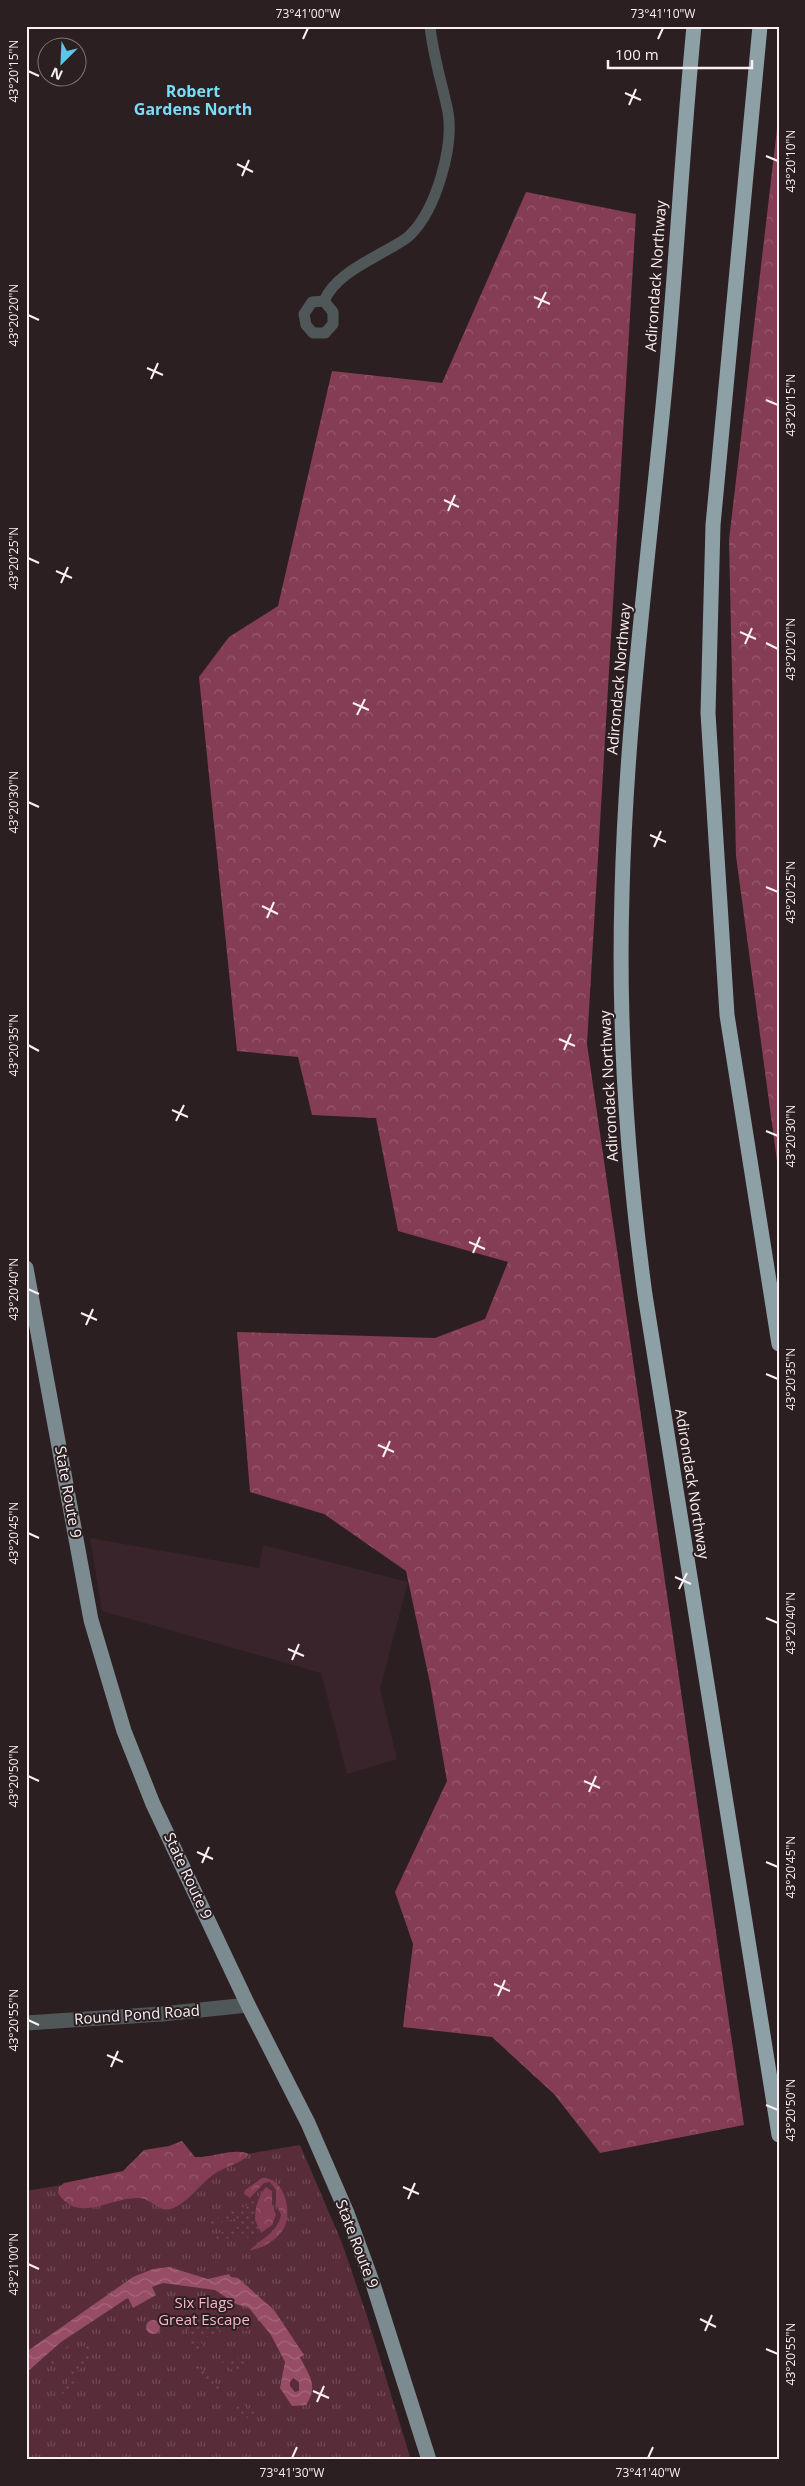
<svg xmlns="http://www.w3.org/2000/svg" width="805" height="2486" viewBox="0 0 805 2486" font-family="'Open Sans',sans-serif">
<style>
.built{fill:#38242a}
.grass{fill:url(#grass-tufts)}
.forest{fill:url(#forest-crowns)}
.garden{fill:url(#garden-dots)}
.water{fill:url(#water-waves);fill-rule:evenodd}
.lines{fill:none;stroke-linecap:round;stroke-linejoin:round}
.minor{stroke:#505759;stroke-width:11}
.tertiary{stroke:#505759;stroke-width:15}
.primary{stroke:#7c8b90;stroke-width:15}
.motorway{stroke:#8da0a5;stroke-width:15}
.ticks{fill:none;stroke:#faf0f3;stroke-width:2}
.labels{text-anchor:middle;stroke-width:4;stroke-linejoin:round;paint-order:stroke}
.street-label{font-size:15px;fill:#faf0f3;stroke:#2c1f22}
.park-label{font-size:15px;fill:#f8b6c8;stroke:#2c1f22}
.neighbourhood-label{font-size:16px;font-weight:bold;fill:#7addf8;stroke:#2c1f22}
.neatline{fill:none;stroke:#faf0f3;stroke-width:2}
.ticks-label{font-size:12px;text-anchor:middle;fill:#faf0f3}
</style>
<defs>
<pattern id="grass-tufts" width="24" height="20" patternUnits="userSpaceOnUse" patternTransform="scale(1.25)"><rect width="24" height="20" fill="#592c3a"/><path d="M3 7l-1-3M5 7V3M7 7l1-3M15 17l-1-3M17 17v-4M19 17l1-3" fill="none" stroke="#724b57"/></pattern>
<pattern id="forest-crowns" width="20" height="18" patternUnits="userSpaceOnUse" patternTransform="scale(1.25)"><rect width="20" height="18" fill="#843d55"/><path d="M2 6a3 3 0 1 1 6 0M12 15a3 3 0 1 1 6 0" fill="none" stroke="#96596e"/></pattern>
<pattern id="garden-dots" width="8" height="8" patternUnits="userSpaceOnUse" patternTransform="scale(1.25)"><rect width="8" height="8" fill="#592c3a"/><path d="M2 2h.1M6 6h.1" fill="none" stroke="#724b57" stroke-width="1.8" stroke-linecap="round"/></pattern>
<pattern id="water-waves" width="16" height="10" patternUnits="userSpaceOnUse" patternTransform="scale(1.25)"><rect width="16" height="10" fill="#974d65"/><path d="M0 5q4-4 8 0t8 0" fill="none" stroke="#a6677c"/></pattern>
</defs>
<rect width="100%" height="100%" fill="#2c1f22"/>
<path class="built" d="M 90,1538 L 259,1568 L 263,1545 L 408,1582 L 380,1689 L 397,1759 L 347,1774 L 321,1673 L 102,1611 Z"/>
<path class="grass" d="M 300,2145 L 342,2243 L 367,2316 L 411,2460 L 26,2460 L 26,2191 Z"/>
<g class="forest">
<path d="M 779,112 L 779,1176 L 736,856 L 729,540 Z"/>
<path d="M 526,192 L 636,214 L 587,1044 L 744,2125 L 600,2153 L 554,2094 L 492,2037 L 403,2027 L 413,1944 L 395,1892 L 447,1781 L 430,1683 L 406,1571 L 324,1514 L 250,1492 L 237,1332 L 435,1338 L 485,1319 L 508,1262 L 398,1231 L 376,1118 L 312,1115 L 298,1057 L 237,1051 L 199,677 L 229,637 L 278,606 L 332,371 L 442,383 Z"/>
<path d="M 182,2141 L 195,2157 C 211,2158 235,2147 249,2154 C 240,2165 224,2166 213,2175 C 199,2185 188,2203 171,2209 C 160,2213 151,2199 140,2198 C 112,2196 78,2225 58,2193 L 59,2187 L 64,2183 L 123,2171 L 144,2150 L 169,2146 Z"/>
<path d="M 262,2178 C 284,2177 293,2211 284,2228 C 277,2240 265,2247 252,2250 L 250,2250 C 261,2239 278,2232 281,2215 L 276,2204 L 276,2190 L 270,2182 L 264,2183 L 250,2198 L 244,2194 L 245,2190 Z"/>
<path d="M 266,2187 L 272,2191 L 272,2205 L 276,2215 L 272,2225 L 261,2233 C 249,2220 257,2198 266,2187 Z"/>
</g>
<g class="garden">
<path d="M 256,2199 L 255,2220 L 261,2233 L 248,2238 L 242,2235 L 241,2231 L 230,2235 L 229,2230 L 241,2226 L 238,2218 L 211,2225 L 211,2220 C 218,2220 220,2215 226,2213 C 239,2210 245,2207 256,2199 Z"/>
<path d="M 225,2231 L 228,2238 L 239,2234 L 240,2236 L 217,2243 L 214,2235 Z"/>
<path d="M 288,2310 L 292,2322 L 286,2327 L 278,2316 L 284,2315 Z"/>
<path d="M 186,2312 L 191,2322 L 201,2329 L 218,2324 L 220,2334 L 215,2338 L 189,2334 L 183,2315 Z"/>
<path d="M 237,2320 L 249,2327 L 249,2331 L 237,2330 L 235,2322 Z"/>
<path d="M 71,2339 L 67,2350 L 58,2351 L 53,2360 L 57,2369 L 50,2363 L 43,2363 Z"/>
<path d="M 194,2339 L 203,2343 L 203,2349 L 195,2350 L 191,2347 L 190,2341 Z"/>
<path d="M 95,2344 L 95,2348 L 91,2351 L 86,2364 L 76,2372 L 76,2384 L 64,2395 L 62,2395 L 63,2388 L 67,2387 L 69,2371 L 65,2370 L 65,2372 L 64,2369 L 70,2370 L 75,2362 L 79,2365 L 87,2351 L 78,2349 Z"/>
<path d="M 241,2358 L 246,2362 L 236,2373 L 219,2359 Z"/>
<path d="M 197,2359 L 200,2362 L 198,2366 L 222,2389 L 219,2393 C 207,2386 199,2376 193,2363 Z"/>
<path d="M 241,2404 L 250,2409 L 255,2407 L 258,2412 L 255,2416 L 251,2413 L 245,2421 L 236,2408 Z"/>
</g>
<g class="water">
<path d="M 169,2267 L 208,2279 L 229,2274 L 231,2277 L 238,2278 L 274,2310 L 304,2355 L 300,2357 C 309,2376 319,2385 306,2405 L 292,2406 L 280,2388 L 285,2362 L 271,2335 L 249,2308 L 236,2304 L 215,2290 L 163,2283 L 152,2287 L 156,2295 L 133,2308 L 128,2298 L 126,2299 L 61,2342 L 26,2373 L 26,2352 L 133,2277 L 153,2269 ZM 293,2378 L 299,2382 L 299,2391 L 295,2392 L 290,2386 L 290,2382 Z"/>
<circle cx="153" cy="2327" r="7"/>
</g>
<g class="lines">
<g class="minor">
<path d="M 324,301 C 334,277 364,263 385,251 C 393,246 405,241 411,234 C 436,209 454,147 448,112 C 442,83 433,56 430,26"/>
<path d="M 324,301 L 333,312 L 333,324 L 325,333 L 313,333 L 306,325 L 304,314 L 312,302 Z"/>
</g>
<path class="tertiary" d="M 26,2023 L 162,2014 L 248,2005"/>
<path class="primary" d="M 26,1268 L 91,1620 L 124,1731 L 153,1804 L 248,2005 L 308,2123 L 347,2213 L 373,2284 L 429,2460"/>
<g class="motorway">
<path d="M 694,26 C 682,149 676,273 664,396 C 648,561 626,727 622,893 C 618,1028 627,1162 645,1295 L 779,2135"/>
<path d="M 760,26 L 713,525 L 708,713 L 727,1015 L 779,1344"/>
</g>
</g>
<path class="ticks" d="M 303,39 L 308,28M 658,39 L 663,28M 28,71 L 39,76M 625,93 L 641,100M 629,105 L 636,89M 766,156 L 778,161M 237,164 L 253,172M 242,176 L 249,160M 534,297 L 550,304M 538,308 L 546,292M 28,315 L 39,320M 147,368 L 163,375M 151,379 L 158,363M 766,400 L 778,405M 444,500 L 459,507M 448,511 L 455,495M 28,558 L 39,563M 56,571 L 72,578M 61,583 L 68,567M 740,632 L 756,639M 766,643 L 778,649M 745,644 L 752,628M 353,703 L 369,710M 357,715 L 365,699M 28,802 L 39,807M 650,835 L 666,842M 654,847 L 661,831M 766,887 L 778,892M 262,906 L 278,914M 267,918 L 274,902M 559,1039 L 575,1046M 28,1045 L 39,1051M 564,1050 L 571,1034M 172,1110 L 188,1117M 176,1121 L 184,1105M 766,1131 L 778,1136M 469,1242 L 485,1249M 473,1253 L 480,1237M 28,1289 L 39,1294M 81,1313 L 97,1320M 86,1325 L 93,1309M 766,1374 L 778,1379M 378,1445 L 394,1452M 383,1457 L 390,1441M 28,1533 L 39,1538M 675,1577 L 691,1584M 679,1589 L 687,1573M 766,1618 L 778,1623M 288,1649 L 304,1656M 292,1660 L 299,1644M 28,1776 L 39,1781M 584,1781 L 600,1788M 589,1792 L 596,1776M 197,1852 L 213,1859M 766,1862 L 778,1867M 202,1863 L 209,1847M 494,1984 L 510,1991M 498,1996 L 505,1980M 28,2020 L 39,2025M 107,2055 L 123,2062M 111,2067 L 118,2051M 766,2105 L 778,2110M 403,2187 L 419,2194M 408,2199 L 415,2183M 28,2264 L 39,2269M 700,2319 L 716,2327M 705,2331 L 712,2315M 766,2349 L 778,2354M 313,2391 L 329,2398M 317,2402 L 324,2386M 292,2458 L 297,2447M 648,2458 L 653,2447"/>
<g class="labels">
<g class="street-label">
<text transform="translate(656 276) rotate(-86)" y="5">Adirondack Northway</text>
<text transform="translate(619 679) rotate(-85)" y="5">Adirondack Northway</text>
<text transform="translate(609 1086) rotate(-93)" y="5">Adirondack Northway</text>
<text transform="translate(692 1484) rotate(81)" y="5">Adirondack Northway</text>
<text transform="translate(68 1492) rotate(80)" y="5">State Route 9</text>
<text transform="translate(188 1876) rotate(65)" y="5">State Route 9</text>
<text transform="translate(137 2015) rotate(-4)" y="5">Round Pond Road</text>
<text transform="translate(357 2244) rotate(69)" y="5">State Route 9</text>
</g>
<g class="park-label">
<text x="204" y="2308">Six Flags<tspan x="204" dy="17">Great Escape</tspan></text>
</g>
<g class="neighbourhood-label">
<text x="193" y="97">Robert<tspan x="193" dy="18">Gardens North</tspan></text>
</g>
</g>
<rect width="805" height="2486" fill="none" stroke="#2c1f22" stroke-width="55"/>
<g transform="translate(62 62) rotate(204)"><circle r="24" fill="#2c1f22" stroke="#7e7376"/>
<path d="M0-4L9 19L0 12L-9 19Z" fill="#5ac8e5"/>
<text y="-8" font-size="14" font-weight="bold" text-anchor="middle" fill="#faf0f3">N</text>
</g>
<path d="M608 60v8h144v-8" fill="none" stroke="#faf0f3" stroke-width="2.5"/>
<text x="615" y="60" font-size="15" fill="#faf0f3" stroke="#2c1f22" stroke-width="4" paint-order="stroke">100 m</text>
<rect x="28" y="28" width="750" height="2430" class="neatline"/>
<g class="ticks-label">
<text x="308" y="18">73°41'00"W</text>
<text x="663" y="18">73°41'10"W</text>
<text transform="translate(14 71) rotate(-90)" y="4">43°20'15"N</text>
<text transform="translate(791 161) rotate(-90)" y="4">43°20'10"N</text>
<text transform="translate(14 315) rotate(-90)" y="4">43°20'20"N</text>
<text transform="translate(791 405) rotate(-90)" y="4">43°20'15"N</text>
<text transform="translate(14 558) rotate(-90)" y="4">43°20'25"N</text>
<text transform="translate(791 649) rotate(-90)" y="4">43°20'20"N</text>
<text transform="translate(14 802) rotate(-90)" y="4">43°20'30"N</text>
<text transform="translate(791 892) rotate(-90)" y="4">43°20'25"N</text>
<text transform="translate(14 1045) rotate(-90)" y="4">43°20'35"N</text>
<text transform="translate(791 1136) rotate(-90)" y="4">43°20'30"N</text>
<text transform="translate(14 1289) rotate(-90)" y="4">43°20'40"N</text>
<text transform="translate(791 1379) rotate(-90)" y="4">43°20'35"N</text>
<text transform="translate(14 1533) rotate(-90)" y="4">43°20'45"N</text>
<text transform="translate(791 1623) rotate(-90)" y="4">43°20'40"N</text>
<text transform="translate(14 1776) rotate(-90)" y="4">43°20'50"N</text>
<text transform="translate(791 1867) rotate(-90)" y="4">43°20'45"N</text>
<text transform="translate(14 2020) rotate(-90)" y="4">43°20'55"N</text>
<text transform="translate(791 2110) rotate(-90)" y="4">43°20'50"N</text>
<text transform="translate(14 2264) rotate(-90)" y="4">43°21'00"N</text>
<text transform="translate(791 2354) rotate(-90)" y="4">43°20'55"N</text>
<text x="292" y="2477">73°41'30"W</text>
<text x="648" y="2477">73°41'40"W</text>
</g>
</svg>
